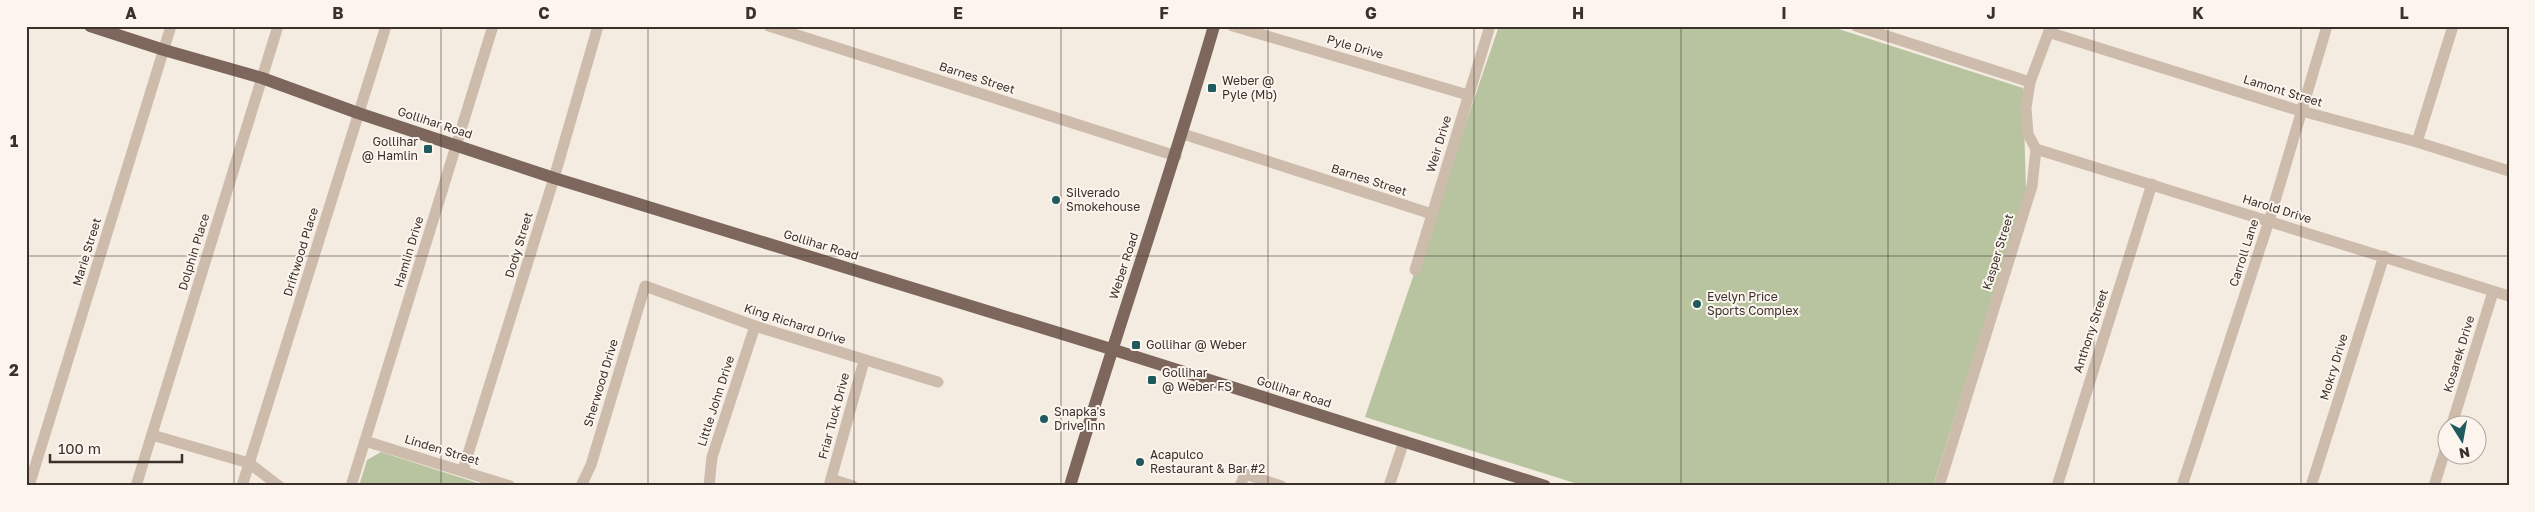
<svg xmlns="http://www.w3.org/2000/svg" width="2535" height="512" viewBox="0 0 2535 512" font-family="'Golos Text',sans-serif">
<style>
.green{fill:#b8c4a0}
.lines{fill:none;stroke-linecap:round;stroke-linejoin:round}
.minor{stroke:#cdbbac;stroke-width:11}
.major{stroke:#7d675c;stroke-width:12}
.grid{fill:none;stroke:#3b302b;stroke-width:1;stroke-opacity:0.55}
.poi-dot{fill:#1f5a5e;stroke:#fbf5ee;stroke-width:2}
.labels{text-anchor:middle;stroke-width:4;stroke-linejoin:round;paint-order:stroke}
.street-label{font-size:12px;fill:#3b302b;stroke:#fbf5ee}
.poi-label{font-size:12px;fill:#3b302b;stroke:#fbf5ee;text-anchor:start}
.neatline{fill:none;stroke:#3b302b;stroke-width:2}
.grid-label{font-size:16px;text-anchor:middle;font-weight:bold;fill:#3b302b}
</style>
<rect width="100%" height="100%" fill="#f4ebe1"/>
<g class="green">
<path d="M 1499,26 L 1829,26 L 2023,88 L 2026,190 L 1933,486 L 1584,486 L 1365,417 Z"/>
<path d="M 381,452 L 487,486 L 359,486 L 367,460 Z"/>
</g>
<g class="lines">
<g class="minor">
<path d="M 769,26 L 1176,156"/>
<path d="M 1233,26 L 1468,95"/>
<path d="M 1856,26 L 2030,82"/>
<path d="M 2051,33 L 2294,109 L 2417,142 L 2509,171"/>
<path d="M 1183,134 L 1432,214"/>
<path d="M 2417,142 L 2453,26"/>
<path d="M 2036,149 L 2509,296"/>
<path d="M 1415,270 L 1490,26"/>
<path d="M 2452,424 L 2493,292"/>
<path d="M 152,435 L 249,463 L 279,486"/>
<path d="M 365,441 L 510,486"/>
<path d="M 463,470 L 554,178 L 598,26"/>
<path d="M 831,479 L 853,486"/>
<path d="M 29,486 L 171,26"/>
<path d="M 136,486 L 278,26"/>
<path d="M 242,486 L 386,26"/>
<path d="M 351,486 L 493,26"/>
<path d="M 581,486 L 591,465 L 645,286 L 755,326 L 938,382"/>
<path d="M 709,486 L 712,457 L 755,326"/>
<path d="M 829,486 L 864,361"/>
<path d="M 1240,486 L 1245,474 L 1281,486"/>
<path d="M 1389,486 L 1404,441"/>
<path d="M 1939,486 L 2032,186 L 2036,149 L 2028,134 L 2026,108 L 2030,82 L 2051,26"/>
<path d="M 2057,486 L 2152,184"/>
<path d="M 2182,486 L 2269,221 L 2327,26"/>
<path d="M 2311,486 L 2384,256"/>
<path d="M 2434,486 L 2448,441"/>
</g>
<g class="major">
<path d="M 90,26 L 164,50 L 262,78 L 358,113 L 554,178 L 1111,349 L 1545,486"/>
<path d="M 1070,486 C 1116,332 1169,181 1214,26"/>
</g>
</g>
<path class="grid" d="M 234,26 L 234,486M 441,26 L 441,486M 648,26 L 648,486M 854,26 L 854,486M 1061,26 L 1061,486M 1268,26 L 1268,486M 1474,26 L 1474,486M 1681,26 L 1681,486M 1888,26 L 1888,486M 2094,26 L 2094,486M 2301,26 L 2301,486M 26,256 L 2509,256"/>
<g class="poi-dot">
<rect x="1207" y="83" width="10" height="10" rx="2.5"/>
<rect x="423" y="144" width="10" height="10" rx="2.5"/>
<circle cx="1056" cy="200" r="5"/>
<circle cx="1697" cy="304" r="5"/>
<rect x="1131" y="340" width="10" height="10" rx="2.5"/>
<rect x="1147" y="375" width="10" height="10" rx="2.5"/>
<circle cx="1044" cy="419" r="5"/>
<circle cx="1140" cy="462" r="5"/>
</g>
<g class="labels">
<g class="street-label">
<text transform="translate(1355 47) rotate(16)" y="4">Pyle Drive</text>
<text transform="translate(977 78) rotate(18)" y="4">Barnes Street</text>
<text transform="translate(2283 91) rotate(17)" y="4">Lamont Street</text>
<text transform="translate(435 123) rotate(18)" y="4">Gollihar Road</text>
<text transform="translate(1439 144) rotate(-73)" y="4">Weir Drive</text>
<text transform="translate(1369 180) rotate(18)" y="4">Barnes Street</text>
<text transform="translate(2277 209) rotate(17)" y="4">Harold Drive</text>
<text transform="translate(519 245) rotate(-73)" y="4">Dody Street</text>
<text transform="translate(821 245) rotate(17)" y="4">Gollihar Road</text>
<text transform="translate(87 252) rotate(-73)" y="4">Marie Street</text>
<text transform="translate(194 252) rotate(-73)" y="4">Dolphin Place</text>
<text transform="translate(301 252) rotate(-73)" y="4">Driftwood Place</text>
<text transform="translate(409 252) rotate(-73)" y="4">Hamlin Drive</text>
<text transform="translate(1998 252) rotate(-73)" y="4">Kasper Street</text>
<text transform="translate(2244 253) rotate(-72)" y="4">Carroll Lane</text>
<text transform="translate(1124 266) rotate(-72)" y="4">Weber Road</text>
<text transform="translate(795 324) rotate(18)" y="4">King Richard Drive</text>
<text transform="translate(2091 331) rotate(-72)" y="4">Anthony Street</text>
<text transform="translate(2459 354) rotate(-73)" y="4">Kosarek Drive</text>
<text transform="translate(2334 367) rotate(-73)" y="4">Mokry Drive</text>
<text transform="translate(601 383) rotate(-73)" y="4">Sherwood Drive</text>
<text transform="translate(1294 392) rotate(18)" y="4">Gollihar Road</text>
<text transform="translate(716 401) rotate(-72)" y="4">Little John Drive</text>
<text transform="translate(834 416) rotate(-75)" y="4">Friar Tuck Drive</text>
<text transform="translate(442 450) rotate(17)" y="4">Linden Street</text>
</g>
<g class="poi-label">
<text x="1222" y="85">Weber @<tspan x="1222" dy="14">Pyle (Mb)</tspan></text>
<text x="418" y="146" text-anchor="end">Gollihar<tspan x="418" dy="14">@ Hamlin</tspan></text>
<text x="1066" y="197">Silverado<tspan x="1066" dy="14">Smokehouse</tspan></text>
<text x="1707" y="301">Evelyn Price<tspan x="1707" dy="14">Sports Complex</tspan></text>
<text x="1146" y="349">Gollihar @ Weber</text>
<text x="1162" y="377">Gollihar<tspan x="1162" dy="14">@ Weber FS</tspan></text>
<text x="1054" y="416">Snapka's<tspan x="1054" dy="14">Drive Inn</tspan></text>
<text x="1150" y="459">Acapulco<tspan x="1150" dy="14">Restaurant &amp; Bar #2</tspan></text>
</g>
</g>
<rect width="2535" height="512" fill="none" stroke="#fbf5ee" stroke-width="55"/>
<g transform="translate(2462 440) rotate(169)"><circle r="24" fill="#fbf5ee" stroke="#aea6a0"/>
<path d="M0-4L9 19L0 12L-9 19Z" fill="#1f5a5e"/>
<text y="-8" font-size="14" font-weight="bold" text-anchor="middle" fill="#3b302b">N</text>
</g>
<path d="M50 454v8h132v-8" fill="none" stroke="#3b302b" stroke-width="2.5"/>
<text x="58" y="454" font-size="15" fill="#3b302b" stroke="#fbf5ee" stroke-width="4" paint-order="stroke">100 m</text>
<rect x="28" y="28" width="2480" height="456" class="neatline"/>
<g class="grid-label">
<text x="131" y="19">A</text>
<text x="338" y="19">B</text>
<text x="544" y="19">C</text>
<text x="751" y="19">D</text>
<text x="958" y="19">E</text>
<text x="1164" y="19">F</text>
<text x="1371" y="19">G</text>
<text x="1578" y="19">H</text>
<text x="1784" y="19">I</text>
<text x="1991" y="19">J</text>
<text x="2198" y="19">K</text>
<text x="2404" y="19">L</text>
<text x="14" y="147">1</text>
<text x="14" y="376">2</text>
</g>
</svg>
